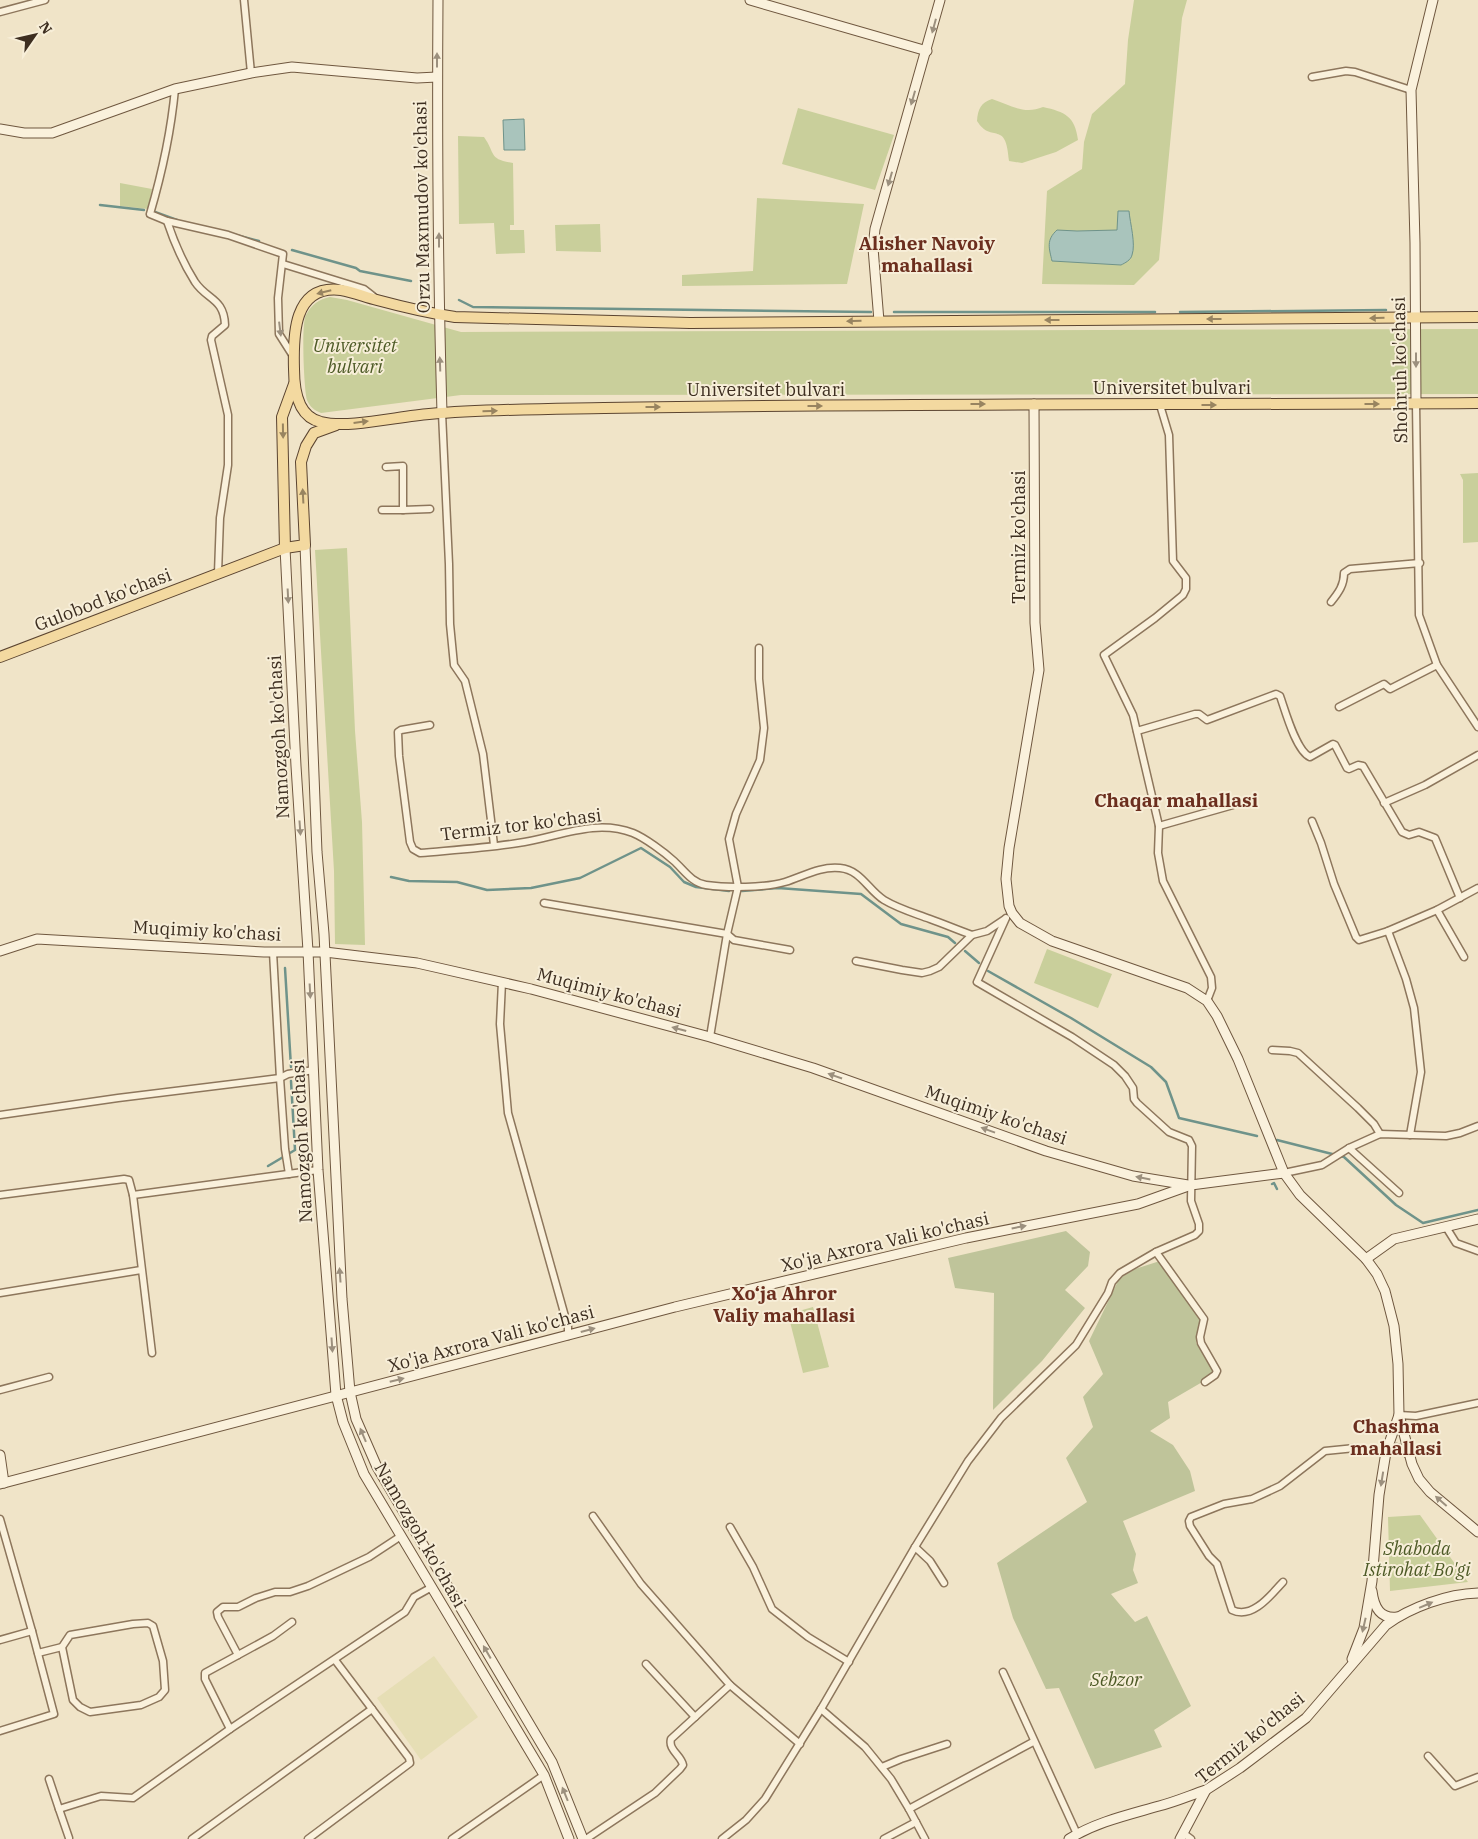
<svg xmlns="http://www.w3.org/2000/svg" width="1478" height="1839" viewBox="0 0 1478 1839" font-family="'IBM Plex Serif',serif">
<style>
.farmland{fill:#e6deb5}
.green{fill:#c9cf9b}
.cemetery{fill:#bfc49a}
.water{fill:#a9c4bc;stroke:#6f938a}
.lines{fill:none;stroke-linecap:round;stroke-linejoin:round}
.stream{stroke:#6f938a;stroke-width:2.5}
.street-casing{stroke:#8d765c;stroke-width:9}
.secondary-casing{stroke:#6f573f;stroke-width:11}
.primary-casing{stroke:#5b4430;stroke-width:12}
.street{stroke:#faf1dc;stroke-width:6}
.secondary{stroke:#faf1dc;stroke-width:9}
.primary{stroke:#f3d9a0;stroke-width:10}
.oneway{fill:#9c907e}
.oneway2{fill:#988460}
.labels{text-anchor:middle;stroke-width:4;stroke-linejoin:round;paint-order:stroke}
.street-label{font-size:18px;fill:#3d2e20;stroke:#f7eed8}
.park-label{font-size:18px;font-style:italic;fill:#4d5a26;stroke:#f7eed8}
.neighbourhood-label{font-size:19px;font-weight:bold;fill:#6b2e1e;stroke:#f7eed8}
</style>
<rect width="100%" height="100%" fill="#f0e4c8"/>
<path class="farmland" d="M 434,1656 L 478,1717 L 421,1760 L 377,1698 Z"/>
<g class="green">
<path d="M 1134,0 L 1187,0 L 1182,18 L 1159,260 L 1134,285 L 1042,284 L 1047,191 L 1082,169 L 1084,142 L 1092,114 L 1125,84 L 1128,40 Z"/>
<path d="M 992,99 C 1010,105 1024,115 1043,107 C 1065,112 1075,116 1078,140 L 1056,152 L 1022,163 L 1009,161 C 1006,118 992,145 977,121 C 978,108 981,103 992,99 Z"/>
<path d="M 798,108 L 894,135 L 875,190 L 782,164 Z"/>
<path d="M 458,136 L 484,137 C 496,154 488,159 513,163 L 514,225 L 510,225 L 510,230 L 524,230 L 525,253 L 496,254 L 494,223 L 459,224 Z"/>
<path d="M 120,183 L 152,189 L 148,209 L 120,206 Z"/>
<path d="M 757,198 L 864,204 L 847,284 L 682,286 L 682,275 L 753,271 Z"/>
<path d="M 600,224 L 601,252 L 556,251 L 555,225 Z"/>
<path d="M 330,297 L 347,300 L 461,332 L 1478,329 L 1478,394 L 461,395 L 321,413 C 314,410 310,407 307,400 C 304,390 301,323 306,315 C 311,305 319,299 330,297 Z"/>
<path d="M 1478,473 L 1478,542 L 1463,543 L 1463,480 L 1460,474 Z"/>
<path d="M 347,548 L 355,731 L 362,822 L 365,945 L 335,944 L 334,871 L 315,550 Z"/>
<path d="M 1047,949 L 1112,974 L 1098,1008 L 1034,983 Z"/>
<path d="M 813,1307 L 829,1367 L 803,1373 L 788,1314 Z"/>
<path d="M 1420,1515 L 1468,1582 L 1390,1591 L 1388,1517 Z"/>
</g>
<g class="cemetery">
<path d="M 1066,1231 L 1090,1252 L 1088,1266 L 1065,1290 L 1085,1308 L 1042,1361 L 993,1410 L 994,1293 L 955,1288 L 948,1258 Z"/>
<path d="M 1163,1260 L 1204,1317 L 1196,1343 L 1216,1374 L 1168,1402 L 1170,1418 L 1150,1431 L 1173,1445 L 1190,1471 L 1195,1491 L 1123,1521 L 1136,1554 L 1133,1570 L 1138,1583 L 1111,1594 L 1135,1622 L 1147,1616 L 1191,1706 L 1154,1730 L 1162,1747 L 1095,1769 L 1059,1688 L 1046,1689 L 1013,1618 L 997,1563 L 1087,1502 L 1066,1458 L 1093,1427 L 1083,1397 L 1103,1374 L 1089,1341 L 1119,1279 L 1135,1269 Z"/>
</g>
<g class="water">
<path d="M 524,119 L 525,150 L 504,150 L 503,120 Z"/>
<path d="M 1118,211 L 1129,211 C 1130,223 1136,244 1132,255 C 1131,260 1125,263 1121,265 L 1052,261 C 1049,248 1046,240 1057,230 L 1077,231 L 1117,230 Z"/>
</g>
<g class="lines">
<g class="stream">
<path d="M 100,205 L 144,210"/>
<path d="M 155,212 L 177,220"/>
<path d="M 236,235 L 259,241"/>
<path d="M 292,250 L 356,268 L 360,271 L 411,281"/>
<path d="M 459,300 L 473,307 L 871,312"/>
<path d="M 894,312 L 1155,312"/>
<path d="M 1180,312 L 1386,310"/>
<path d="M 391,877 L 409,881 L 457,882 L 487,890 L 531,888 L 580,878 L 641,848 L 670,867 L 684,882 L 696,887 L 729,891"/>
<path d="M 742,891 L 778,888 L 861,894 L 901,924 L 948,937 L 955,943"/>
<path d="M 965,951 L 979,963"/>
<path d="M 285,968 L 291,1067"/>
<path d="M 988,971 L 1071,1018 L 1151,1067 L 1166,1082 L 1179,1118 L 1257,1136"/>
<path d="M 1277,1140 L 1344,1157 L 1396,1205 L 1423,1223 L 1478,1210"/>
<path d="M 268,1166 L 295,1150 L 291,1081"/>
<path d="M 1272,1184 L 1274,1183 L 1277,1189"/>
</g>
<g class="street-casing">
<g id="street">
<path d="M 244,0 L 251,73"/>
<path d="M 0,12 L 45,0"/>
<path d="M 1312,77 L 1346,71 L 1355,72 L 1411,90"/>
<path d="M 175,89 C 171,132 162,173 150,214 L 167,221 L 228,235 L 283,254 L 278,298 L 279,334 L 293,356"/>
<path d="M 167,221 C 174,242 183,263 195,282 C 207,300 224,298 225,325 L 212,336 L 211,340 L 228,415 L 228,465 L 220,518 L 218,573"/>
<path d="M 283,264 L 364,289 L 373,296"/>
<path d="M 1416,403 L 1419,615 L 1437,665 L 1478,727"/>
<path d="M 1160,405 L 1169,435 L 1173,561 L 1186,578 L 1186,589 L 1183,595 L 1155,618 L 1104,655 L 1133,715 L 1159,826 L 1158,853 L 1163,881 L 1211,977 L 1212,988 L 1207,1001"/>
<path d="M 442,413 L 449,564 L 450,624 L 454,665 L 465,681 L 483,754 L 494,845"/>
<path d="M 386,467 L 403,466 L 403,510 L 430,509"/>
<path d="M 382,510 L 403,510"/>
<path d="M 1331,602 C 1339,592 1344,585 1344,573 L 1350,569 L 1420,563"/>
<path d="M 1339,707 L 1384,684 L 1390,689 L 1437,665"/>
<path d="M 430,725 L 401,730 L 398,732 L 399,756 L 410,842 L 413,849 L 420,853 C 453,850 486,848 518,843 C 556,838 594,818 633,833 C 645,838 664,852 674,861 C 684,870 692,883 706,885 C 727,888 765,888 785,882 C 804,876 820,866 840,868 C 861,870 868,890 884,900 C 899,909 914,913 930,919 C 944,924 958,930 972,935"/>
<path d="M 1137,731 L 1195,714 L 1199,714 L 1207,720 L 1276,694 L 1280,696 C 1285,710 1296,751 1310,757 L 1333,744 L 1335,745 L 1347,768 L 1349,769 L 1358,765 L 1363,766 L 1402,832 L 1409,835 L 1419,832 L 1435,838 L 1460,898"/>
<path d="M 1384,803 L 1425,785 L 1478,755"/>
<path d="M 1312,821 L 1321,843 L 1334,884 L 1356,937 L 1359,940 L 1388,931"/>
<path d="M 1159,826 L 1233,805"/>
<path d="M 544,903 L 727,934 L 734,940 L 790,950"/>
<path d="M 1437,910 L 1464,957"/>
<path d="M 273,952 L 280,1078 L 285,1149 L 289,1174"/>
<path d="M 856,961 L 902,970 L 922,973 L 930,971 L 939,967 L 972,935 L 987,931 L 1005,919"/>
<path d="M 502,982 L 500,1024 L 508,1113 L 568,1327 L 568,1336"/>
<path d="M 710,1037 L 727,934 L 738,887 L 729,839 L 736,814 L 760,760 L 764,728 L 759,679 L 759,648"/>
<path d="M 1272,1050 L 1290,1051 L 1298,1053 L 1358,1108 L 1374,1124 L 1380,1134"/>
<path d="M 0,1115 L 118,1098 L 280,1078 L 288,1074 L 314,1070"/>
<path d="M 1410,1135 L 1421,1072 L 1414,1008 L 1406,979 L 1388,931 L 1437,910 L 1478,888"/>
<path d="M 1349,1148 L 1399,1193"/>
<path d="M 1284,1173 L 1322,1165 L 1349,1148 L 1380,1134 L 1446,1136 L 1460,1133 L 1478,1126"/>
<path d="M 0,1195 L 124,1179 L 129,1180 L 133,1195 L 318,1170"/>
<path d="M 133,1195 L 152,1353"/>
<path d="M 1446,1227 L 1456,1243 L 1478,1251"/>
<path d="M 1156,1252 L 1204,1319 L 1200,1337 L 1201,1343 L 1217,1371 L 1215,1375 L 1205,1382"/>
<path d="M 0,1293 L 141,1270"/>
<path d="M 0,1390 L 49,1377"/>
<path d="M 1399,1415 L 1416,1416 L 1478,1403"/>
<path d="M 0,1519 L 32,1631 L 54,1714 L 0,1731"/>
<path d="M 730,1527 L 753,1567 L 772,1609 L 808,1637 L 849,1662"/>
<path d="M 915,1547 L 930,1561 L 944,1583"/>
<path d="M 1283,1582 C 1271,1595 1252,1620 1232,1610 L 1217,1564 L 1209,1556 L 1190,1526 L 1189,1521 L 1191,1517 L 1224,1504 L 1252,1499 L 1280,1486 L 1325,1451 L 1355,1448 L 1386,1452"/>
<path d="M 148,1623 L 153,1626 L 163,1661 L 165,1690 L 159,1697 L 141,1705 L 90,1712 L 80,1707 L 73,1700 L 62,1647 L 70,1635 L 133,1624 Z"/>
<path d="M 0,1640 L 32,1631"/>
<path d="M 38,1653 L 62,1647"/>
<path d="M 238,1655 L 218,1617 L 217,1612 L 223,1607 L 238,1607 L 256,1598 L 275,1592 L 290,1592 L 308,1586 L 369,1557 L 401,1536"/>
<path d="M 646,1664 L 695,1717"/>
<path d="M 1003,1672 L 1077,1834"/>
<path d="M 730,1685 L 800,1744"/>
<path d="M 821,1709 L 865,1747 L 891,1779 L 909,1809"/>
<path d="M 230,1729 L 205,1679 L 205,1673 L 273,1636 L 292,1622"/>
<path d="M 1428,1756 L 1455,1786 L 1478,1777"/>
<path d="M 882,1767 L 901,1759 L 947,1744"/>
<path d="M 49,1779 L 59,1809 L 101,1796 L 133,1798 L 230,1729 L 405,1612 L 414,1597 L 432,1587"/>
<path d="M 59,1809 L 69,1838"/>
<path d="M 1183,1833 L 1191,1839"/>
<path d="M 192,1839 L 372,1709"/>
<path d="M 308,1839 L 410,1763 L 409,1758 L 335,1660"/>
<path d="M 452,1839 L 544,1775"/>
<path d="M 586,1839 L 655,1793 L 680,1769 L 683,1765 C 681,1755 668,1750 671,1739 L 730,1685 L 641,1584 L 593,1516"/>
<path d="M 722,1839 L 746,1820 L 765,1799 L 821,1709 L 915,1547 L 968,1461 L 1001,1418 L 1076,1345 L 1108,1293 L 1112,1282 L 1120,1273 L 1156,1252 L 1195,1235 L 1199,1231 L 1199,1224 L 1191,1201 L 1192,1146 L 1189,1140 L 1169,1132 L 1137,1103 L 1134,1099 L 1133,1088 L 1125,1076 L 1114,1065 L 1072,1037 L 977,982 L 1006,918"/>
<path d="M 884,1839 L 916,1822"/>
<path d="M 925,1839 L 909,1809 L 1033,1742"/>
</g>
</g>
<g class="secondary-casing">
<g id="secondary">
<path d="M 438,0 C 437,137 438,275 442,413"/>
<path d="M 750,0 L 927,51"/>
<path d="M 0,129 L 24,133 L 52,133 L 175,89 L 251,73 L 292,67 L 417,78 L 437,77"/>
<path d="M 879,321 L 873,248 L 875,229 L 940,0"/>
<path d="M 1416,403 L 1415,243 L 1411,90 L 1433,0"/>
<path d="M 1034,404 L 1035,623 L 1039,670 L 1009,848 L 1006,879 L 1009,906 L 1012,913 L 1020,923 L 1052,941 L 1187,988 L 1207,1001 L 1217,1016 L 1238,1059 L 1284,1173 L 1300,1195 L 1366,1259 L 1377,1274 L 1385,1291 L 1394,1326 L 1398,1364 L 1399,1415 L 1412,1464 L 1419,1479 L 1430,1492 L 1478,1532"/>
<path d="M 305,545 L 317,852 L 324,934 L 342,1299 L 350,1392 L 356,1419 L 377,1467 L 552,1762 L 583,1839"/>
<path d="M 285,548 L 296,766 L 308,951 L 318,1170 L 336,1395 L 343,1422 L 364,1474 L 544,1775 L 569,1839"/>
<path d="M 0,951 L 37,939 L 264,952 L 325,952 L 417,963 L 531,989 L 710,1037 L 813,1068 L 1046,1151 L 1133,1176 L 1188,1185"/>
<path d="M 1366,1259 L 1394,1239 L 1478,1219"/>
<path d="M 1386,1452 C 1396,1446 1398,1448 1408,1453"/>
<path d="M 0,1455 L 4,1483"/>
<path d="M 0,1484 L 675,1307 L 966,1238 L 1138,1204 L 1191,1185 L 1284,1173"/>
<path d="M 1372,1591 C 1374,1607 1380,1619 1397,1617"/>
<path d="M 1352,1659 L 1364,1628 L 1372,1581 L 1379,1495 L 1386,1452 L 1399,1415"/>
<path d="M 1069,1839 C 1096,1822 1128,1815 1159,1806 C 1175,1802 1191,1795 1206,1790"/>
<path d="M 1180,1839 L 1206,1790 L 1240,1768 L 1306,1718 L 1386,1625 C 1411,1607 1447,1594 1478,1593"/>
</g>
</g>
<g class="primary-casing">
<g id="primary">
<path d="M 1478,317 L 690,323 L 455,317 C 428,313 403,307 377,300 C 365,297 353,292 341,290 C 293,284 293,336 294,369 C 294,390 298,417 321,422 C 349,429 399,416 429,414 C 487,409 546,409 604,408 C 895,403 1187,405 1478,403"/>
<path d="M 285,548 L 282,417 L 294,384"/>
<path d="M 0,657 L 285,548 L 305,545 L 301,462 L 306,446 L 314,433 L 336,425"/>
</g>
</g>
<use href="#street" class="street"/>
<use href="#secondary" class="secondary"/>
<use href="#primary" class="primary"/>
</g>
<defs><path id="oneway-solid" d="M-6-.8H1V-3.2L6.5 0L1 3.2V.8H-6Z" transform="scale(1.25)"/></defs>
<g class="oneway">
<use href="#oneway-solid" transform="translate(934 26) rotate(105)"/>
<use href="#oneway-solid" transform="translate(437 60) rotate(-90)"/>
<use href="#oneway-solid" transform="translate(913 98) rotate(106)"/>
<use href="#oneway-solid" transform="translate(890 179) rotate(106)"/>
<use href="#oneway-solid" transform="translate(439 240) rotate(-90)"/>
<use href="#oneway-solid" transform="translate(280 329) rotate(83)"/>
<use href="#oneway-solid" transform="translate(1416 360) rotate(90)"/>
<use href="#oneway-solid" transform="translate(440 364) rotate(-92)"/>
<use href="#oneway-solid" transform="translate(288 596) rotate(87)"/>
<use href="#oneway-solid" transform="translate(300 828) rotate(86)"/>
<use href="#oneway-solid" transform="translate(310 991) rotate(87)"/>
<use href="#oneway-solid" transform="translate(679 1029) rotate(-165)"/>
<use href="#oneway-solid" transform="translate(835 1076) rotate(-161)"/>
<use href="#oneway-solid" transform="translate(988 1130) rotate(-160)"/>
<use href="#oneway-solid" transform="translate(1143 1178) rotate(-169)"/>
<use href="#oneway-solid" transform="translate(1019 1227) rotate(-11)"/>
<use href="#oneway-solid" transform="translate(340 1275) rotate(-94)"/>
<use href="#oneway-solid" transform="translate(588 1330) rotate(-15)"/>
<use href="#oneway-solid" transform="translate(332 1345) rotate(86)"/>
<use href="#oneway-solid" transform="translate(397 1380) rotate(-14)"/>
<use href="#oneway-solid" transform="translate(363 1435) rotate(-113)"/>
<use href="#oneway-solid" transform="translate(1382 1479) rotate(99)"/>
<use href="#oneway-solid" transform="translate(1441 1501) rotate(-139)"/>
<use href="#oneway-solid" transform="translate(1426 1605) rotate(-23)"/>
<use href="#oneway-solid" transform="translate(1364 1625) rotate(103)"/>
<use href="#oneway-solid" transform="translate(487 1652) rotate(-120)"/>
<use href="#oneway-solid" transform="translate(565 1794) rotate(-112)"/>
</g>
<g class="oneway2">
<use href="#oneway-solid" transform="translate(324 292) rotate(166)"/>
<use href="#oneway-solid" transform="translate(1377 318) rotate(179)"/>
<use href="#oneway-solid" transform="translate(1214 319) rotate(180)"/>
<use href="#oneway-solid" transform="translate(1052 320) rotate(180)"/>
<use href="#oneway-solid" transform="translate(854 321) rotate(179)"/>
<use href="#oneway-solid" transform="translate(978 404)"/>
<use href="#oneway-solid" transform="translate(1372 404)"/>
<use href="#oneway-solid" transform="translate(1209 405)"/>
<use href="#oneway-solid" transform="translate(815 406)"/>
<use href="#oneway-solid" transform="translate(653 407)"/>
<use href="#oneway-solid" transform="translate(490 411) rotate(-2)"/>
<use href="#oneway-solid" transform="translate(361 422) rotate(-7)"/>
<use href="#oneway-solid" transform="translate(283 431) rotate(89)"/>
<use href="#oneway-solid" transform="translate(303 496) rotate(-93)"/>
</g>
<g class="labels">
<g class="street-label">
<text transform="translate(422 207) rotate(-91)" y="6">Orzu Maxmudov ko'chasi</text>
<text transform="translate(1400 370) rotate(-91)" y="6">Shohruh ko'chasi</text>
<text x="1172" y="394">Universitet bulvari</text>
<text x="766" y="396">Universitet bulvari</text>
<text transform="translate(1019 537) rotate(-90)" y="6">Termiz ko'chasi</text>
<text transform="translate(103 600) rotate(-21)" y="6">Gulobod ko'chasi</text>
<text transform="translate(279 737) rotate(-93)" y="6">Namozgoh ko'chasi</text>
<text transform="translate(521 825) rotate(-7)" y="6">Termiz tor ko'chasi</text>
<text transform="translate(207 931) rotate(3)" y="6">Muqimiy ko'chasi</text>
<text transform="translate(609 993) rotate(15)" y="6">Muqimiy ko'chasi</text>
<text transform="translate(996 1115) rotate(19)" y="6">Muqimiy ko'chasi</text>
<text transform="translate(302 1141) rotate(-93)" y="6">Namozgoh ko'chasi</text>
<text transform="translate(885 1242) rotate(-13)" y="6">Xo'ja Axrora Vali ko'chasi</text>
<text transform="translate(491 1339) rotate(-15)" y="6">Xo'ja Axrora Vali ko'chasi</text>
<text transform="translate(420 1535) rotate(60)" y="6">Namozgoh ko'chasi</text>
<text transform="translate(1250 1738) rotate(-39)" y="6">Termiz ko'chasi</text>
</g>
<g class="park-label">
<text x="355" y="352">Universitet<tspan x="355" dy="21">bulvari</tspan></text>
<text x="1417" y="1555">Shaboda<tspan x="1417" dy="21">Istirohat Bo'gi</tspan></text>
<text x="1116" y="1686">Sebzor</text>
</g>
<g class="neighbourhood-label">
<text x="927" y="250">Alisher Navoiy<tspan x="927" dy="22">mahallasi</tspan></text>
<text x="1176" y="807">Chaqar mahallasi</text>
<text x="784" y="1300">Xo‘ja Ahror<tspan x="784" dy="22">Valiy mahallasi</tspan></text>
<text x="1396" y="1433">Chashma<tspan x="1396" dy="22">mahallasi</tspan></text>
</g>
</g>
<g transform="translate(35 35) rotate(56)" stroke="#f7eed8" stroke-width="4" paint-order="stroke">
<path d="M0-4L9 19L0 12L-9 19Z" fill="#3d2e20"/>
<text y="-8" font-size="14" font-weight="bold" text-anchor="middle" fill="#3d2e20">N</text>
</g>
</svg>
